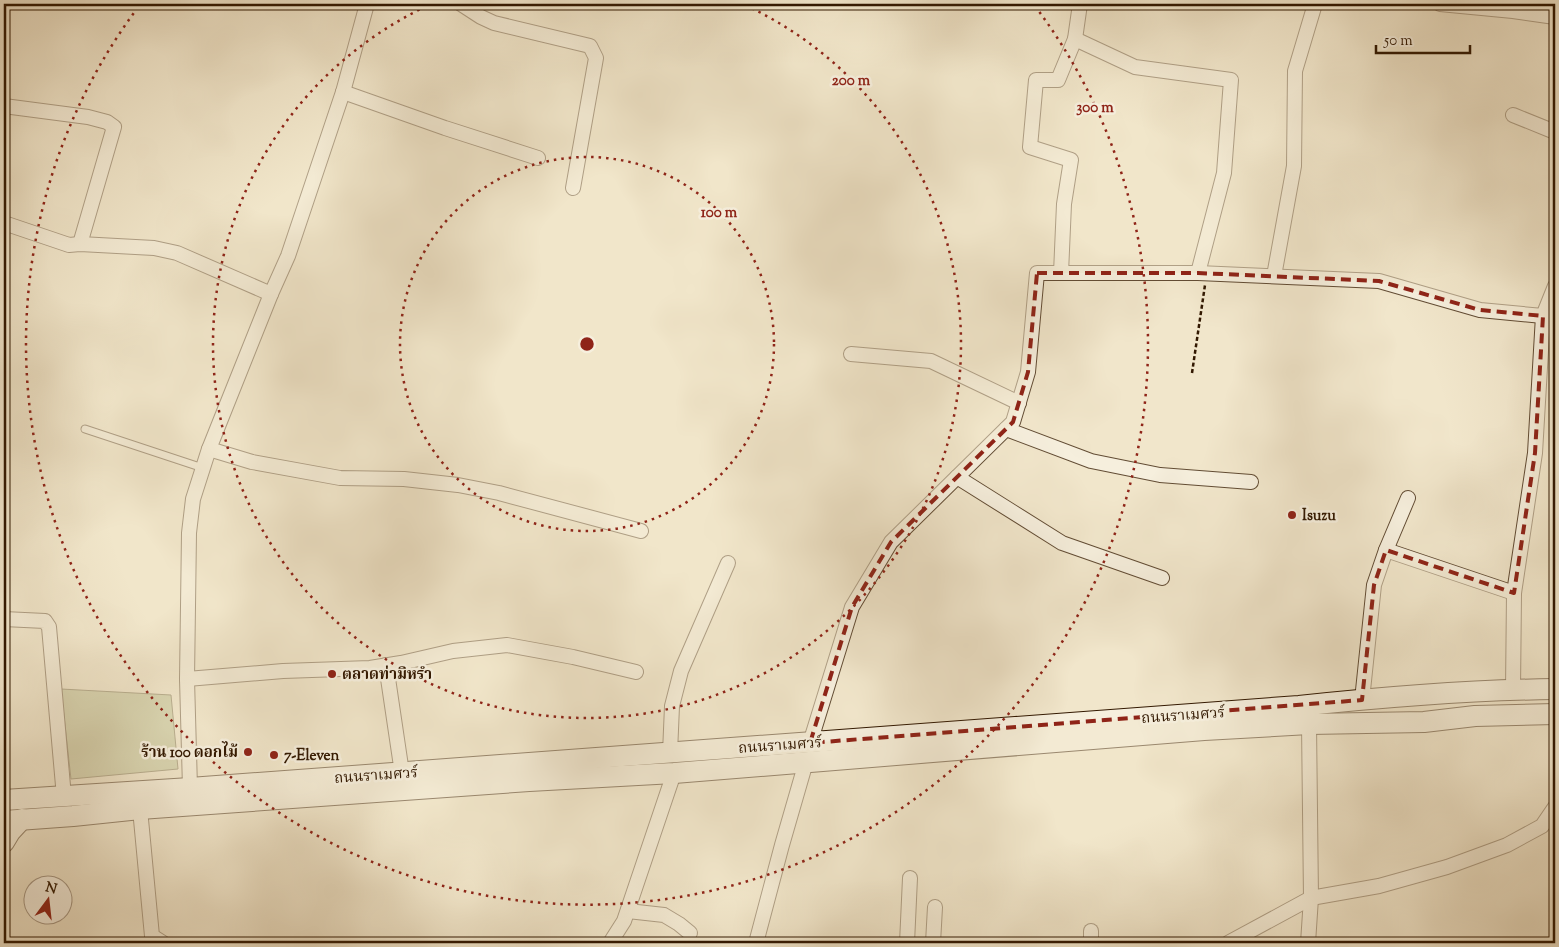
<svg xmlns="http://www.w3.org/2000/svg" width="1559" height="947" viewBox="0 0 1559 947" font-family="'Sorts Mill Goudy','Noto Serif Thai',serif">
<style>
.green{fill:#bec495;stroke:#786e4b}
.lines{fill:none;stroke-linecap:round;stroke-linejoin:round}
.lane-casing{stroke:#624c34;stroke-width:9}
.street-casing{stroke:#624c34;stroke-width:16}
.secondary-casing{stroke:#321801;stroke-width:22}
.path{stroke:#321801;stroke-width:2.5;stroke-dasharray:4 2.5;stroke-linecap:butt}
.lane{stroke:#f6efdd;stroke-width:7}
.street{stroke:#f6efdd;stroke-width:14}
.secondary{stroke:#f6efdd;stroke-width:20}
.marked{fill:none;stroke:#8f2418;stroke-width:4;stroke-dasharray:10 6;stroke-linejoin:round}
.ring{fill:none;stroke:#8f2418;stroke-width:2.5;stroke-dasharray:2.5 5}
.poi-dot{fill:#8f2418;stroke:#f6efdd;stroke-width:2}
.labels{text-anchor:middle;stroke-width:5;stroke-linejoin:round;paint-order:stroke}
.poi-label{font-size:15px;font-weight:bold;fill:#321801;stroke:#f6efdd;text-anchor:start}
.street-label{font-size:15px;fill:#321801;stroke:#f6efdd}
.centre{fill:#8f2418;stroke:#f6efdd;stroke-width:2.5}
.ring-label{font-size:15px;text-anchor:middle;font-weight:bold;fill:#8f2418;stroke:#f6efdd;stroke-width:5;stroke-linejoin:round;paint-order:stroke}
</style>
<rect width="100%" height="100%" fill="#f1e6cb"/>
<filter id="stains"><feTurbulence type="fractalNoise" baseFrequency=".004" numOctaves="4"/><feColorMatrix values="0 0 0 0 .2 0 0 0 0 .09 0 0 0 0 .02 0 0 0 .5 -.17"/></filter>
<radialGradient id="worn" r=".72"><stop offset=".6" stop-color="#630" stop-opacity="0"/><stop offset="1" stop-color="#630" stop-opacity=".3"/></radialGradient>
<path class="green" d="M 61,689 L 171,695 L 178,769 L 71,779 Z"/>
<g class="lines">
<g class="lane-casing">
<path id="lane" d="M 85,429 L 203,468"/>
</g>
<g class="street-casing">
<g id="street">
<path d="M 461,4 L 481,17 L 494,23 L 590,46 L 596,58 L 573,188"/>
<path d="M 1440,4 L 1513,11 L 1555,17"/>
<path d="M 1075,39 L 1135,67 L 1231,80 L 1224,173 L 1198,273"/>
<path d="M 343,92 L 445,128 L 538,158"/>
<path d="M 4,106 L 88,117 L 107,122 L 114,127 L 80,244"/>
<path d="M 1513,115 L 1555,132"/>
<path d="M 4,223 L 69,245 L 80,244 L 154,248 L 177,253 L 271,294"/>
<path d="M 1061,273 L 1064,204 L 1071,160 L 1030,147 L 1036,80 L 1058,80 L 1075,39 L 1080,4"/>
<path d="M 1274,276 L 1294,166 L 1295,71 L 1315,4"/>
<path d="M 851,354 L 931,361 L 1019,403"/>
<path d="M 1006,429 L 1091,461 L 1160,475 L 1251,482"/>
<path d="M 209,449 L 252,462 L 340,478 L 404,479 L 458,485 L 499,493 L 641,531"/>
<path d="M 957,477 L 1062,543 L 1162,578"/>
<path d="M 1386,550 L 1514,593"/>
<path d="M 4,619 L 45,621 L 49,627 L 64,797"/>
<path d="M 386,665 L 402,773"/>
<path d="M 187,679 L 283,671 L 370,668 L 401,663 L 453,651 L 507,645 L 573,657 L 636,672"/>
<path d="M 1513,689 L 1514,593 L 1535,453 L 1543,316 L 1555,286"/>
<path d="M 1362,700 L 1374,585 L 1386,550 L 1408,498"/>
<path d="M 1305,718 L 1309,724 L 1311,898 L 1308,943"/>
<path d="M 810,743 L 852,607 L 891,542 L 1013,422 L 1028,372 L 1037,273 L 1198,273 L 1379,281 L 1480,310 L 1543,316"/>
<path d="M 670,753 L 672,706 L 681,671 L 728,563"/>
<path d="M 190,788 L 187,679 L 189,533 L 193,499 L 209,449 L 271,294 L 288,256 L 343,92 L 367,4"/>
<path d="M 140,809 L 152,936 L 163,943"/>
<path d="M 628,911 L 664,915 L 679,924 L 690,933"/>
<path d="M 1091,931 L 1091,943"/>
<path d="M 610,943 L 624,921 L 674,773"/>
<path d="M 756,943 L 782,845 L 806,762"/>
<path d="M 907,943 L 910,878"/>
<path d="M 933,943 L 935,907"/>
<path d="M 1228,943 L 1311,898 L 1379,886 L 1447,867 L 1507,845 L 1542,826 L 1555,807"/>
</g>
</g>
<g class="secondary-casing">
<g id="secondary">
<path d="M 4,800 L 190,788 L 1299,706 C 1384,697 1470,690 1555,689"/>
<path d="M 4,821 L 73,816 L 140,809 L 529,781 L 674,773 L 1204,730 L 1309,724 L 1424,722 L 1475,716 L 1555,714"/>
<path d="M 4,842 L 10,832 L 22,819"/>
</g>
</g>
<path class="path" d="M 1192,373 L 1205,285"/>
<use href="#lane" class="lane"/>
<use href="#street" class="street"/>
<use href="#secondary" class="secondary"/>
</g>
<path d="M0 0H1559V947H0ZM 1037,273 L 1198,273 L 1379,281 L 1480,310 L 1543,316 L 1535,453 L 1514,593 L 1386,550 L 1374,585 L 1362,700 L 810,743 L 852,607 L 891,542 L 1013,422 L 1028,372 Z" fill="#f1e6cb" fill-opacity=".55" fill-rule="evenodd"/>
<path class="marked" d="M 1037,273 L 1198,273 L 1379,281 L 1480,310 L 1543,316 L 1535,453 L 1514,593 L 1386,550 L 1374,585 L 1362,700 L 810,743 L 852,607 L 891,542 L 1013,422 L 1028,372 Z"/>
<g class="ring">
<circle cx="587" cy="344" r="187"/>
<path d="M745 5A374 374 0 1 1 429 5"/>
<path d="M1035 6A561 561 0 1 1 139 6"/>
</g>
<g class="poi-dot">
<circle cx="1292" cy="515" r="5"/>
<circle cx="332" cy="674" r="5"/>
<circle cx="248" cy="752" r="5"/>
<circle cx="274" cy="755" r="5"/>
</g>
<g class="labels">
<g class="poi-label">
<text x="1302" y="520">Isuzu</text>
<text x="342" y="679">ตลาดท่ามิหรำ</text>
<text x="238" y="757" text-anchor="end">ร้าน 100 ดอกไม้</text>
<text x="284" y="760">7-Eleven</text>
</g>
<g class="street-label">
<text transform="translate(1183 715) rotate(-4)" y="5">ถนนราเมศวร์</text>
<text transform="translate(780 745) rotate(-4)" y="5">ถนนราเมศวร์</text>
<text transform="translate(376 775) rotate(-4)" y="5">ถนนราเมศวร์</text>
</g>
</g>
<circle cx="587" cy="344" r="8" class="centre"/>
<g class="ring-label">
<text x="851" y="85">200 m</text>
<text x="1095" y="112">300 m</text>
<text x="719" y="217">100 m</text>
</g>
<rect width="1559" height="947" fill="none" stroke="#f1e6cb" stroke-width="20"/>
<rect x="5" y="5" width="1549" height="937" fill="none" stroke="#321801" stroke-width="2.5"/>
<rect x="10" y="10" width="1539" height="927" fill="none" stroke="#321801"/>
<g transform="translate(48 900) rotate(15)"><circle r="24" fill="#f6efdd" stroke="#a89985"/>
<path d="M0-4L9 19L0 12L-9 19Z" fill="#8f2418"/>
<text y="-8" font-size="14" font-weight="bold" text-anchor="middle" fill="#321801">N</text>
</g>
<path d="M1376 45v8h94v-8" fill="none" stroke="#321801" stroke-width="2.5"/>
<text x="1384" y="45" font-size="15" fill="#321801" stroke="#f6efdd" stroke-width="4" paint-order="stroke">50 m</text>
<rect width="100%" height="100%" filter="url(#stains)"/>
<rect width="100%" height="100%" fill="url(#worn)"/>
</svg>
